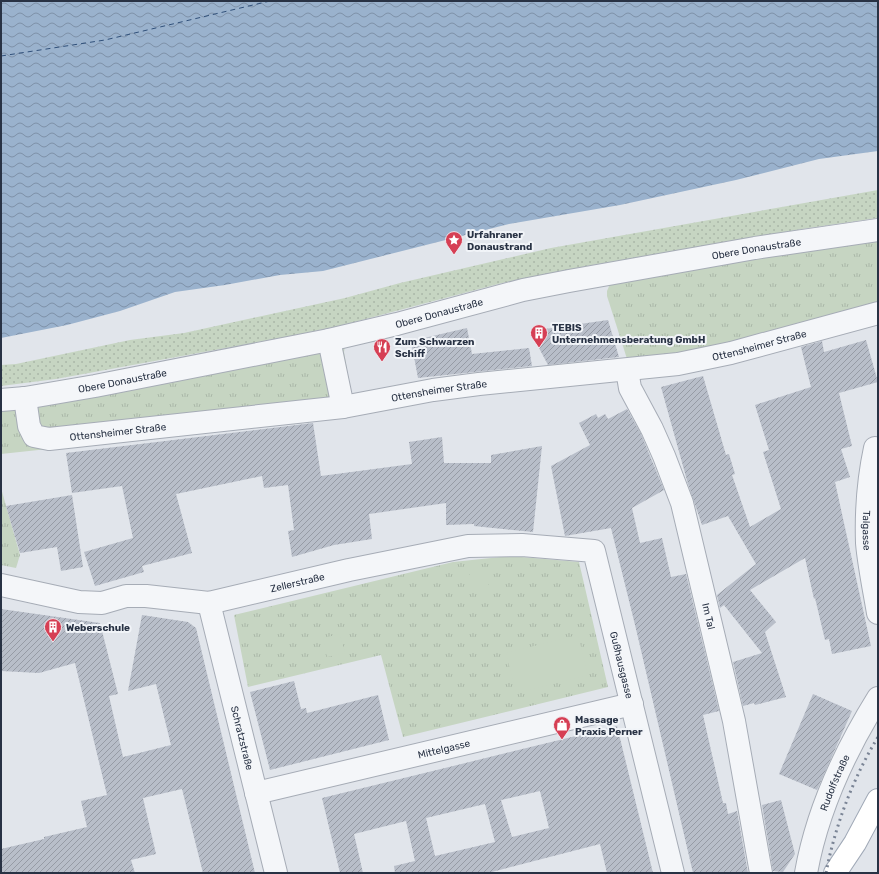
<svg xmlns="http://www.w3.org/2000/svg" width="879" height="874" viewBox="0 0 879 874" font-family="Rubik,sans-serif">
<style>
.grass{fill:url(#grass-dots)}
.park{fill:url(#park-tufts)}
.pitch{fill:#c6d5c2}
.water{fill:url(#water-waves)}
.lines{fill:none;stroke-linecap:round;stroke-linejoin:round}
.ferry{stroke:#30507a;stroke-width:1;stroke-dasharray:5 4;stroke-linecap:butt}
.building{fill:url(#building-hatch);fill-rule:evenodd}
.minor-casing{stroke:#a6acb6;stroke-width:24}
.major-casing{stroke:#a0a9b7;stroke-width:24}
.minor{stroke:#f4f6f9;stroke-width:22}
.major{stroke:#fff;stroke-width:22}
.rail{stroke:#7a8495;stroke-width:3;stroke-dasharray:2 4;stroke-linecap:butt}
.labels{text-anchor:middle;stroke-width:4;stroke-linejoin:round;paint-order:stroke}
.poi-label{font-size:10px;font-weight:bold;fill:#283244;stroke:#f1f4f8;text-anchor:start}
.street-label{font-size:10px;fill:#283244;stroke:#f1f4f8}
</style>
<defs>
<pattern id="grass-dots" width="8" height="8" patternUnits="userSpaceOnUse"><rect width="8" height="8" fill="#c6d5c2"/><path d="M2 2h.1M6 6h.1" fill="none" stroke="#aab7a8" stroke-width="1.8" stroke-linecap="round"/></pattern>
<pattern id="park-tufts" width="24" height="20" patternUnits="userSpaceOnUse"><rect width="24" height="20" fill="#c6d5c2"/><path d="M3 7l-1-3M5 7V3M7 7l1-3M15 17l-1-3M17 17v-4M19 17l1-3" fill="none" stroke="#aab7a8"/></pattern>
<pattern id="water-waves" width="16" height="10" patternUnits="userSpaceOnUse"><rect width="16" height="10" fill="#9ab2cd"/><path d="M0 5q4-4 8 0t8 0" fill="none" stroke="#7e91a8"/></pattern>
<pattern id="building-hatch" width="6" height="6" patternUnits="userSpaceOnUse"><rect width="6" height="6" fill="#b8bec9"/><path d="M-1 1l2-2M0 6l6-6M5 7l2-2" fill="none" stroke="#969ba5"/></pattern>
</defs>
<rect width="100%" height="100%" fill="#e1e5eb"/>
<path class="grass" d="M 878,190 L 878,218 L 802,229 L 587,266 L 502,283 L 343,325 L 286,337 L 56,379 L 1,386 L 1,365 L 16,364 L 130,340 L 184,333 L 345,298 L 400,283 L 551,248 Z"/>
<g class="park">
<path d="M 878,238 L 878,305 L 743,341 L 628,362 L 607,296 L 607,291 L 610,284 Z"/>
<path d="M 345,346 L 344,352 L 355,416 L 1,454 L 1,392 Z"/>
<path d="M 1,488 L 20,555 L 16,568 L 1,565 Z"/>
<path d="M 510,556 L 579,562 L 608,687 L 403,737 L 381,655 L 248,687 L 234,615 L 453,562 Z"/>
</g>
<g class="pitch">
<rect x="470" y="567" width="18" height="23"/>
<path d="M 340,634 L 345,653 L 327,657 L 323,638 Z"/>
<path d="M 578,635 L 588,675 L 516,693 L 506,653 Z"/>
</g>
<path class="water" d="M 1,1 L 878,1 L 878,151 L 819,159 L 736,180 L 620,205 L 509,224 L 323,271 L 280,275 L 225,285 L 175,292 L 120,311 L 67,325 L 1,338 Z"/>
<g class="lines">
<path class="ferry" d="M 1,56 L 105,40 L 270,1"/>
</g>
<g class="building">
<path d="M 608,320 L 619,357 L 548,365 L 539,348 L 538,330 Z"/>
<path d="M 467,328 L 472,354 L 529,348 L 532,366 L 418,378 L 411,341 Z"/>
<path d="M 866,340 L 878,382 L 839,393 L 852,446 L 841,449 L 850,477 L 835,482 L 871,646 L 832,654 L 829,639 L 825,640 L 815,598 L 814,599 L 805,558 L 750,590 L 776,622 L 765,632 L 786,697 L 755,705 L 754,703 L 743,706 L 733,662 L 762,653 L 724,605 L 720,608 L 717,595 L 756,564 L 728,516 L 702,525 L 688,484 L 661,387 L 703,376 L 726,455 L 729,454 L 735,474 L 732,475 L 750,527 L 781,509 L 763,452 L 769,450 L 755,405 L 811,387 L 801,347 L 822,341 L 824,352 Z"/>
<path d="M 627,409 L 641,434 L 664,490 L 632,508 L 640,543 L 662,538 L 671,577 L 686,574 L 719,711 L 703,715 L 723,803 L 726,803 L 728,814 L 737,811 L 748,873 L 693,873 L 636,629 L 611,528 L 565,536 L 551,466 L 590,445 L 579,423 L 596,414 L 598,418 L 605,414 L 608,419 Z"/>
<path d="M 313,423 L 321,476 L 412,464 L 409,442 L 442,437 L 444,463 L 491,463 L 491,455 L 542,446 L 533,532 L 474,526 L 474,524 L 446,525 L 446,503 L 369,514 L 372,539 L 334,545 L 292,557 L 288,531 L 294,530 L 288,485 L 264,488 L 262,476 L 176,494 L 192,553 L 142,566 L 144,572 L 95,586 L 84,552 L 133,538 L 122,486 L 72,493 L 66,453 Z"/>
<path d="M 72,495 L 83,567 L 61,571 L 57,547 L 20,553 L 6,506 Z"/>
<path d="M 1,609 L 100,623 L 118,694 L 109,696 L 123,757 L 171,745 L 156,684 L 128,691 L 142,615 L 188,622 L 196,628 L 255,873 L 203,873 L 182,789 L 143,798 L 156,854 L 131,860 L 135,873 L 1,873 L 1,849 L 44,839 L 44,837 L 87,827 L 81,801 L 107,795 L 75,663 L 39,673 L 1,671 Z"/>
<path d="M 294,681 L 301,709 L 306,708 L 307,713 L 378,695 L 389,740 L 270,770 L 250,692 Z"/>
<path d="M 813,694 L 852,711 L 817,790 L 779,774 Z"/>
<path d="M 617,726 L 653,873 L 607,873 L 600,844 L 488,873 L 395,873 L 394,866 L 415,861 L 406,821 L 354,834 L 363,873 L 340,873 L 322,798 ZM 540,791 L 549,828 L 512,837 L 501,800 ZM 485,804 L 495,842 L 435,856 L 426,818 Z"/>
<path d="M 781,800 L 795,854 L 783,872 L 773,871 L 762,805 Z"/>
</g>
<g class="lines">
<g class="minor-casing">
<g id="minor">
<path d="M 329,340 L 343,407"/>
<path id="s1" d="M 627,370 L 630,388 L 652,429 L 664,456 L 682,503 L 734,721 L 761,873"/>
<path id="s2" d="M 25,398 L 29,426 L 34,436 L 49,439 L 343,407 L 433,390 L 479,384 L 678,364 L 731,353 L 878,313"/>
<path id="s3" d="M 1,400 L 25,398 L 95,386 L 329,340 L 397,324 L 523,290 L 569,281 L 755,248 L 878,230"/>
<path id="s4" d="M 875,448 C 869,476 866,513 867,543 C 869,566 874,589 878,613"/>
<path id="s5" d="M 1,585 L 79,602 L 102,603 L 126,596 L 146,596 L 209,603 L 349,570 L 468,546 L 522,545 L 594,551 L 673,873"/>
<path id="s6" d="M 209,603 L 276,873"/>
<path id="s7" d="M 256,793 L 632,704"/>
<path id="s8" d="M 806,873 C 817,811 845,751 878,698"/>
</g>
</g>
<g class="major-casing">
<path id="major" d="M 835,873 L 855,843 L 878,800"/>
</g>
<use href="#minor" class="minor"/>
<use href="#major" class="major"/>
<path class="rail" d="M 826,873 C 835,826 853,778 878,737"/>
</g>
<defs>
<g id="sight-pin" transform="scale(0.9)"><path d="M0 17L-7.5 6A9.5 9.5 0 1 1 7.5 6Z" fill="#d63f54" stroke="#f1f4f8"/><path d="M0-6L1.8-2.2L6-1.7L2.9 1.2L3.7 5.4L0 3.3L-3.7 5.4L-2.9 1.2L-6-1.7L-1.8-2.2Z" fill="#fff"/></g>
<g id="building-pin" transform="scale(0.9)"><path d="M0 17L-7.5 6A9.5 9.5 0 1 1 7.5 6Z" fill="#d63f54" stroke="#f1f4f8"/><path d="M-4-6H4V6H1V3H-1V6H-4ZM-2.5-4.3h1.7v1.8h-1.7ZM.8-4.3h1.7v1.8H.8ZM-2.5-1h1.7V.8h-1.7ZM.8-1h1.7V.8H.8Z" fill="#fff"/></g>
<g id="restaurant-pin" transform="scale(0.9)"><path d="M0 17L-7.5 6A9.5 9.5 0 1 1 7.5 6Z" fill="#d63f54" stroke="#f1f4f8"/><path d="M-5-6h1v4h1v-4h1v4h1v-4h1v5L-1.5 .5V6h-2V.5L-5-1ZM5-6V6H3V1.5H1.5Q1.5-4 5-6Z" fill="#fff"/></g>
<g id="shop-pin" transform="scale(0.9)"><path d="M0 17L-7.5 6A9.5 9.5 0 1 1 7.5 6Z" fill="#d63f54" stroke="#f1f4f8"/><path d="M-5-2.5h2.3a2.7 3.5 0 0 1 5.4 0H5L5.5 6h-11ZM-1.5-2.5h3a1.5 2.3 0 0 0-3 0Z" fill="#fff"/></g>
</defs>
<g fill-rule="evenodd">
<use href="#sight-pin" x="454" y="240"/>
<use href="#building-pin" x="539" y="333"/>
<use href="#restaurant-pin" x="382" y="347"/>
<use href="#building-pin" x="53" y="627"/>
<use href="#shop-pin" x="562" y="725"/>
</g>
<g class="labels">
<g class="poi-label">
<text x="467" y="238">Urfahraner<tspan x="467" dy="12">Donaustrand</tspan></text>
<text x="552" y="331">TEBIS<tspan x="552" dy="12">Unternehmensberatung GmbH</tspan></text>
<text x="395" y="345">Zum Schwarzen<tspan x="395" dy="12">Schiff</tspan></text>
<text x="66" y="631">Weberschule</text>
<text x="575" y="723">Massage<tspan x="575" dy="12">Praxis Perner</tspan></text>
</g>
<g class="street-label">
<text dy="4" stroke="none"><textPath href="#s3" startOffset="771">Obere Donaustraße</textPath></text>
<text dy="4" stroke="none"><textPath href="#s3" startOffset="447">Obere Donaustraße</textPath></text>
<text dy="4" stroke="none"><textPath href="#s2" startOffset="772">Ottensheimer Straße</textPath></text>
<text dy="4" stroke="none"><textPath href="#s3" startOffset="123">Obere Donaustraße</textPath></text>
<text dy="4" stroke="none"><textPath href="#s2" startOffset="448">Ottensheimer Straße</textPath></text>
<text dy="4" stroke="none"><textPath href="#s2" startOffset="124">Ottensheimer Straße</textPath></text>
<text dy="4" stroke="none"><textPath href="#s4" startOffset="83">Talgasse</textPath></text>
<text dy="4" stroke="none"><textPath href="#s5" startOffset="302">Zellerstraße</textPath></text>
<text dy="4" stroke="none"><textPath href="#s1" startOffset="261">Im Tal</textPath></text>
<text dy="4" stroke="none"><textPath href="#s5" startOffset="720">Gußhausgasse</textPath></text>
<text dy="4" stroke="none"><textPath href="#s6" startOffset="139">Schratzstraße</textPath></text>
<text dy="4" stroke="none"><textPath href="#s7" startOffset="193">Mittelgasse</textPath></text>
<text dy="4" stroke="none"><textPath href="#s8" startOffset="95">Rudolfstraße</textPath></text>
</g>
</g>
<rect width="879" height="874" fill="none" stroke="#283244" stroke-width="4"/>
</svg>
